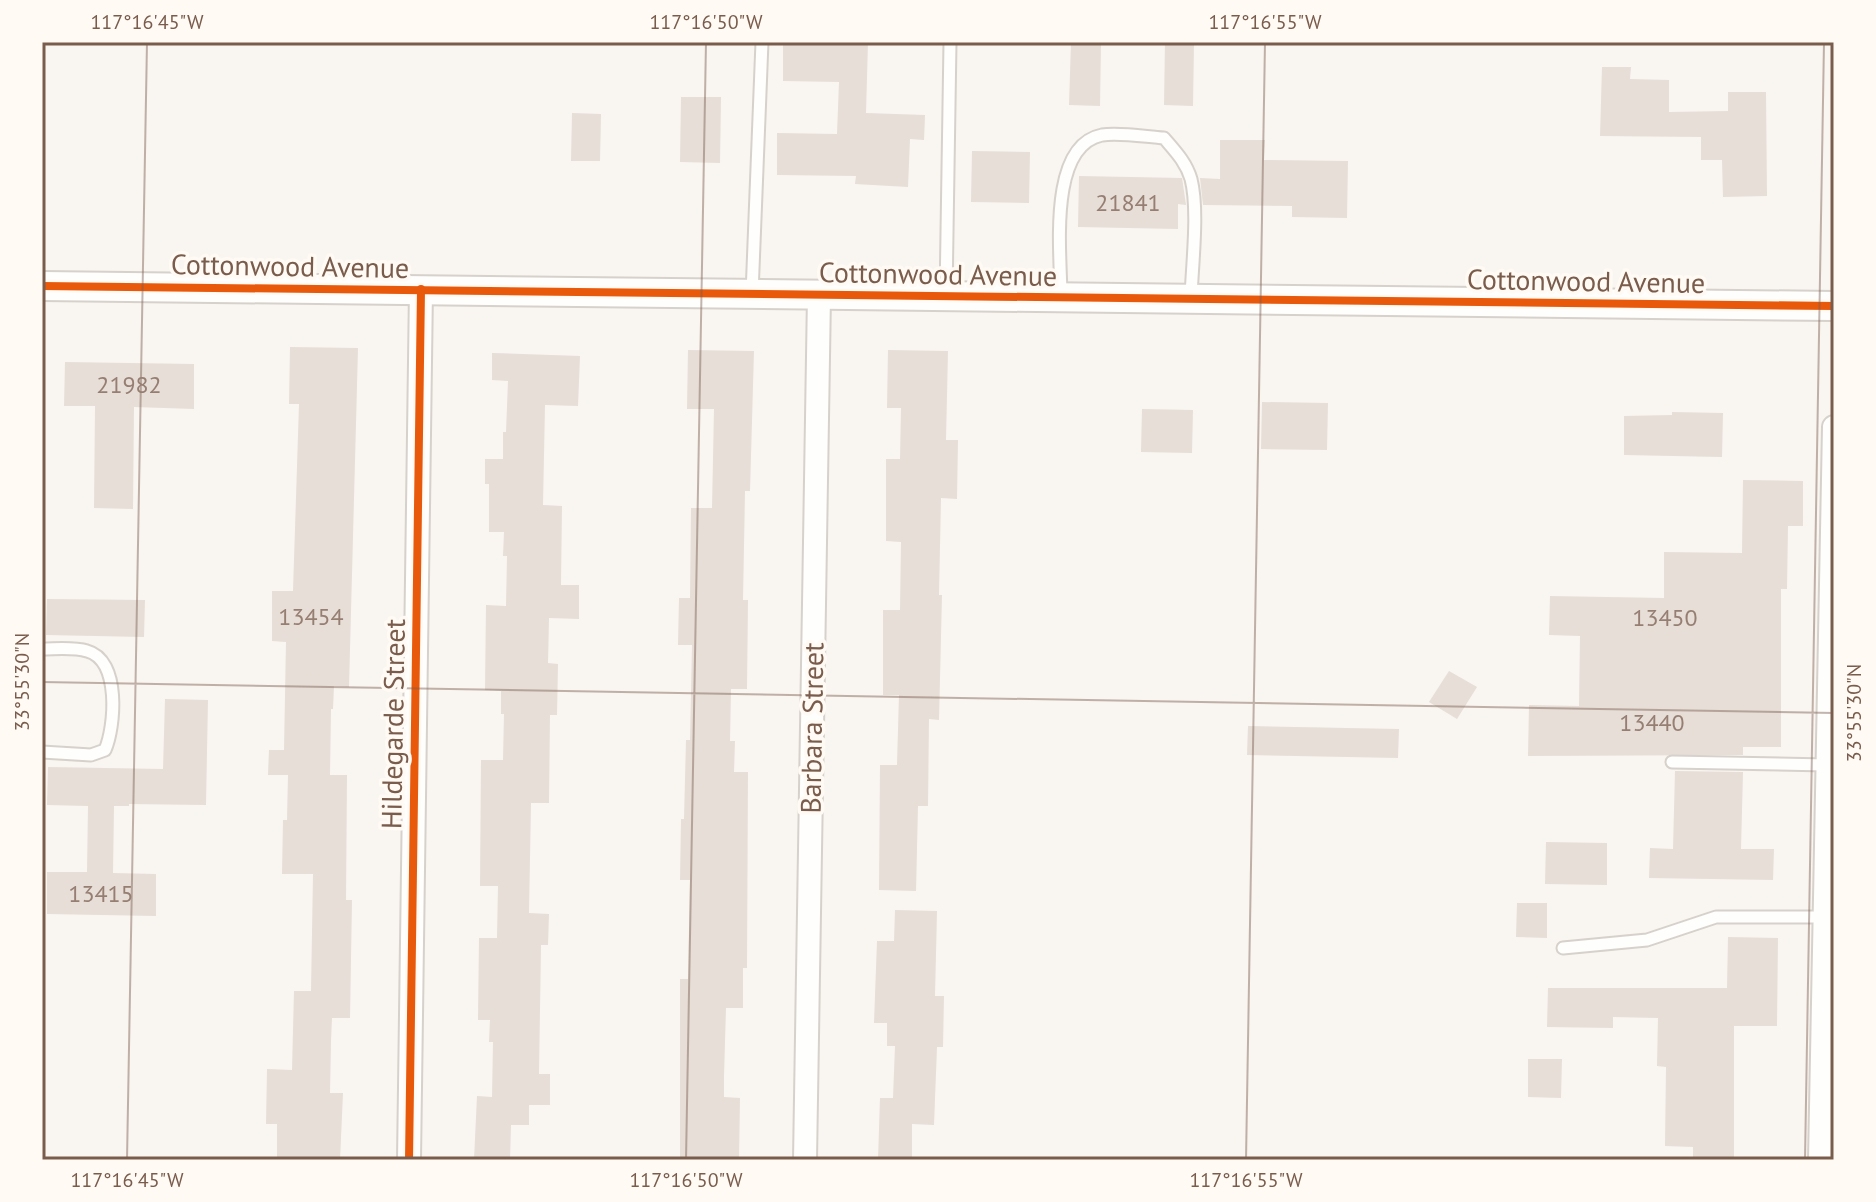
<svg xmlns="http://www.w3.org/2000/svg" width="1876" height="1202" viewBox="0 0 1876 1202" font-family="'PT Sans',sans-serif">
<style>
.building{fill:#e6ded7}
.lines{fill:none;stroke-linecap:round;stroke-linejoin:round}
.service-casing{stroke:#d7d1cb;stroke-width:15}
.minor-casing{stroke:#d7d1cb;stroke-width:26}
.tertiary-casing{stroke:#d7d1cb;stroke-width:32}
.service{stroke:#fefefd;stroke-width:11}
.minor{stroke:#fefefd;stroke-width:22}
.tertiary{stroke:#fefefd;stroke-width:28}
.cycleway-casing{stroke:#fffaf3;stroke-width:13}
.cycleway{stroke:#e8590c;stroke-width:8}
.ticks{fill:none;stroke:#7a5c4d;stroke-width:2;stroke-opacity:0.45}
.labels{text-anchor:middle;stroke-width:7;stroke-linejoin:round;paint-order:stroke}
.number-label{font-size:24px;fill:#977e72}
.street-label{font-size:28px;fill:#7a5c4d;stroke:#fffaf3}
.neatline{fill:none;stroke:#7a5c4d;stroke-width:3}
.ticks-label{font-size:20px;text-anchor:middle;fill:#7a5c4d}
</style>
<rect width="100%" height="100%" fill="#f9f5f0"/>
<g class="building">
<path d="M 783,42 L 868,42 L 866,113 L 925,115 L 924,140 L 910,139 L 908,187 L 855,184 L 856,176 L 777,175 L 777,133 L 837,134 L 839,82 L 783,81 Z"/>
<path d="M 1071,42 L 1101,42 L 1100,106 L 1069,105 Z"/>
<path d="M 1165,42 L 1194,42 L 1193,106 L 1164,105 Z"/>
<path d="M 1602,67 L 1631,67 L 1630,79 L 1669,80 L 1669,112 L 1728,111 L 1728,92 L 1766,92 L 1767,196 L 1723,197 L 1722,160 L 1701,160 L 1701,137 L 1600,136 Z"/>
<path d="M 681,97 L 721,97 L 720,163 L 680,162 Z"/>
<path d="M 572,113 L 601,114 L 600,161 L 571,161 Z"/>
<path d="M 1220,140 L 1265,140 L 1264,160 L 1348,161 L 1347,218 L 1292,217 L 1292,206 L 1203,205 L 1200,178 L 1220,179 Z"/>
<path d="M 972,151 L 1030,152 L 1029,203 L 971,202 Z"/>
<path d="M 1079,176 L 1182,178 L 1186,205 L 1178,204 L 1178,229 L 1078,227 Z"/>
<path d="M 290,347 L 358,348 L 349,687 L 334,686 L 333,709 L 331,709 L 330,775 L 347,775 L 346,900 L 352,900 L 350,1018 L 332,1018 L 331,1041 L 330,1093 L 343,1093 L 340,1160 L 277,1160 L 277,1124 L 266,1124 L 267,1069 L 292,1070 L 294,991 L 311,991 L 313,874 L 282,874 L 283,820 L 287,820 L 288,775 L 268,775 L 269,750 L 284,750 L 286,642 L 272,641 L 272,591 L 293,591 L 299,404 L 289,404 Z"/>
<path d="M 688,350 L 754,351 L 750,491 L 745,491 L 743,600 L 748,600 L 747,689 L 731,689 L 730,741 L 735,741 L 734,772 L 748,772 L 747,968 L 743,968 L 743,1008 L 726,1008 L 724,1076 L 724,1097 L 740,1098 L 739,1160 L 680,1160 L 680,979 L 688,979 L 690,880 L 680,880 L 681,819 L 684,819 L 686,740 L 690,740 L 692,645 L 678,645 L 679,598 L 690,598 L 691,508 L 712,508 L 714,409 L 687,409 Z"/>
<path d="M 888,350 L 948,351 L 946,440 L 958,440 L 957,499 L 941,498 L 939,595 L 942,595 L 939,720 L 929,719 L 928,806 L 918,806 L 916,891 L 879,890 L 880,765 L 897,765 L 899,695 L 883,695 L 883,610 L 900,610 L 901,542 L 886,541 L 886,459 L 900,459 L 901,408 L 887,408 Z"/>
<path d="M 492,353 L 580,356 L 578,406 L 545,405 L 543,505 L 562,506 L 561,585 L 579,585 L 579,619 L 549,618 L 548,663 L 558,664 L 557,715 L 550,715 L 549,803 L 531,803 L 529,913 L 549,914 L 548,945 L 541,945 L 539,1074 L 550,1074 L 550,1105 L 529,1105 L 529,1125 L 511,1125 L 510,1160 L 474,1160 L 477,1096 L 492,1097 L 493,1042 L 489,1042 L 490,1020 L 478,1020 L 479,938 L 497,938 L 498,886 L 480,886 L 481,760 L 503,760 L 504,714 L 501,714 L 501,691 L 485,690 L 486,605 L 506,606 L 507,556 L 503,556 L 504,532 L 489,532 L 489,484 L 485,484 L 485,459 L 503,459 L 503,432 L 506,432 L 508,381 L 492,380 Z"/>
<path d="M 65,362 L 194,364 L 194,409 L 134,407 L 133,509 L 94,508 L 95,406 L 64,406 Z"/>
<path d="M 1262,402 L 1328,403 L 1327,450 L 1261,449 Z"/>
<path d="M 1142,409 L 1193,410 L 1192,453 L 1141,452 Z"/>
<path d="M 1672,412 L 1723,413 L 1722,457 L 1624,455 L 1624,416 L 1672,415 Z"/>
<path d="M 1743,480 L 1803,481 L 1803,526 L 1788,526 L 1787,589 L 1781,589 L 1781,747 L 1743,747 L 1743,755 L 1528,756 L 1529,705 L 1579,706 L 1580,636 L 1549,635 L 1550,596 L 1664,598 L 1664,552 L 1742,553 Z"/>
<path d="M 47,599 L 145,600 L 144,637 L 46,635 Z"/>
<path d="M 1449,671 L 1477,687 L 1457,719 L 1429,702 Z"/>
<path d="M 165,699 L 208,700 L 206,805 L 129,804 L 129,806 L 114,806 L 113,873 L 156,874 L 156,916 L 47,914 L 47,872 L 87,872 L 88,806 L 47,805 L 48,767 L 163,769 Z"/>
<path d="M 1248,726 L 1399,729 L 1398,758 L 1247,755 Z"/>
<path d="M 1675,771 L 1743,772 L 1741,849 L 1774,849 L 1773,880 L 1649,878 L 1650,848 L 1673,849 Z"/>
<path d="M 1546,842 L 1607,843 L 1607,885 L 1545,884 Z"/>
<path d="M 1517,903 L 1547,903 L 1547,938 L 1516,937 Z"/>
<path d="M 895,910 L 937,911 L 935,996 L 944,996 L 943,1047 L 937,1047 L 934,1125 L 912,1124 L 912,1160 L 878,1160 L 880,1098 L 893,1098 L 895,1046 L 887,1046 L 887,1023 L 874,1023 L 877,941 L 894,941 Z"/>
<path d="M 1728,937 L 1778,938 L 1777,1026 L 1734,1026 L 1734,1160 L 1693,1160 L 1693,1147 L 1665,1146 L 1666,1067 L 1657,1066 L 1658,1018 L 1613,1017 L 1613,1028 L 1547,1027 L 1548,988 L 1727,988 Z"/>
<path d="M 1528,1059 L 1562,1059 L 1561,1098 L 1528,1097 Z"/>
</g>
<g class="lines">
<g class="service-casing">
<g id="service">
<path d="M 752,294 L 762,42"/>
<path d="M 946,296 L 950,42"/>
<path d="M 1061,297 C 1061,255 1047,146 1102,135 C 1119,132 1147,137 1164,138 C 1175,151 1186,162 1191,179 C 1199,210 1192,265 1191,298"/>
<path d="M 42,649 C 56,649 74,647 87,651 C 121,660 115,727 105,750 L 91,755 L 42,752"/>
<path d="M 1672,762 L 1827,765"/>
<path d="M 1563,948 L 1647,940 L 1716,917 L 1825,917"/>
</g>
</g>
<g class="minor-casing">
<g id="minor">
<path d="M 409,1160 L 421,289"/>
<path d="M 805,1160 L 819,295"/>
<path d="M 1820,1160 L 1834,427"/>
</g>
</g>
<g class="tertiary-casing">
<path id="tertiary" d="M 42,286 L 1834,306"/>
</g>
<use href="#service" class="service"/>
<use href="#minor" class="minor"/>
<use href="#tertiary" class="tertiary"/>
<g class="cycleway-casing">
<g id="cycleway">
<path d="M 42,286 L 1834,306"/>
<path d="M 409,1160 L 421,289"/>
</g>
</g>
<use href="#cycleway" class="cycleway"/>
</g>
<path class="ticks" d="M 1802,42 L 1834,43M 42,682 L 1834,713M 127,1160 L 147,42M 686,1160 L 706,42M 1246,1160 L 1265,42M 1805,1160 L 1824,42"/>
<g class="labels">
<g class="number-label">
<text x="1128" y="211">21841</text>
<text x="129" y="393">21982</text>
<text x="311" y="625">13454</text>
<text x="1665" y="626">13450</text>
<text x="1652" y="731">13440</text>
<text x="101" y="902">13415</text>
</g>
<g class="street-label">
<text transform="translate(290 266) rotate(1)" y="10">Cottonwood Avenue</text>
<text transform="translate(938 274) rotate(1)" y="10">Cottonwood Avenue</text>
<text transform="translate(1586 281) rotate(1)" y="10">Cottonwood Avenue</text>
<text transform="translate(393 724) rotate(-89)" y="10">Hildegarde Street</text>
<text transform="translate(812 728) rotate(-89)" y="10">Barbara Street</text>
</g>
</g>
<rect width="1876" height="1202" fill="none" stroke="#fffaf3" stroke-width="88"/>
<rect x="44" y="44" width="1788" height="1114" class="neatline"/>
<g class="ticks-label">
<text x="147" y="29">117°16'45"W</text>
<text x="706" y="29">117°16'50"W</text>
<text x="1265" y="29">117°16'55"W</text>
<text transform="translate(22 682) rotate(-90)" y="7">33°55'30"N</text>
<text transform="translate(1854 713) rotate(-90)" y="7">33°55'30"N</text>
<text x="127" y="1187">117°16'45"W</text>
<text x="686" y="1187">117°16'50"W</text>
<text x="1246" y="1187">117°16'55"W</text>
</g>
</svg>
